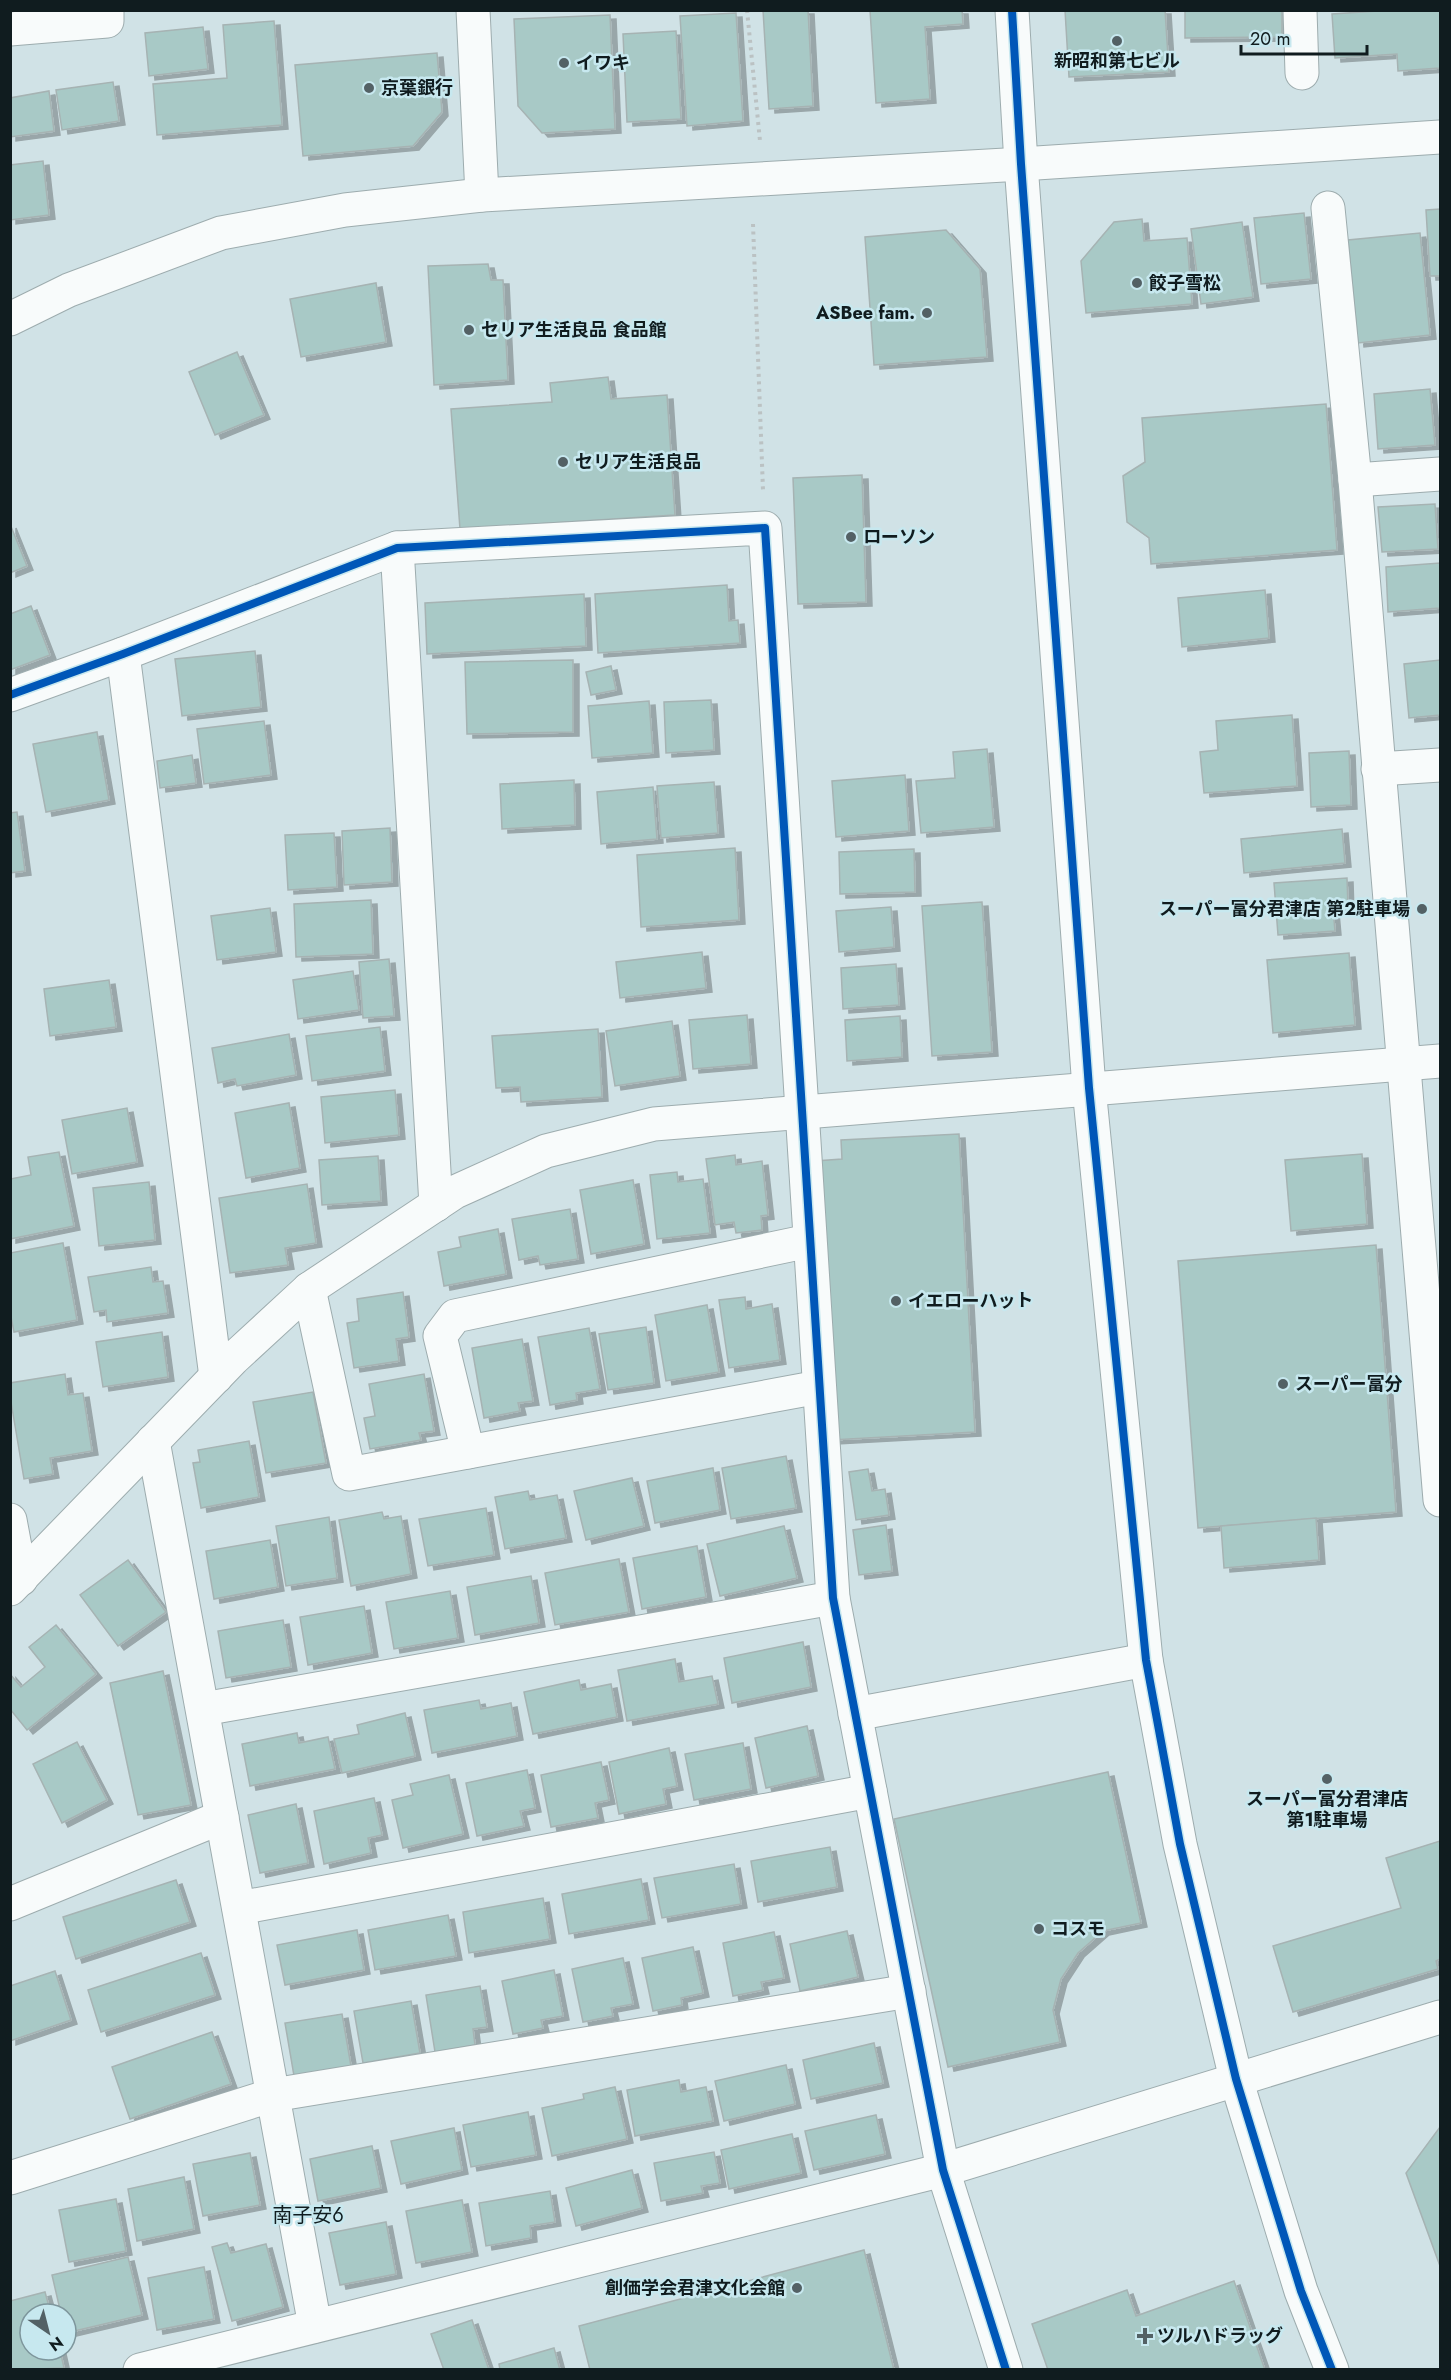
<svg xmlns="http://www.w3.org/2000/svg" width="1451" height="2380" viewBox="0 0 1451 2380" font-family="Jost,'Noto Sans JP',sans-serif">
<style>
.building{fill:#a8c9c6;stroke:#a6b3b3;stroke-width:1.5;filter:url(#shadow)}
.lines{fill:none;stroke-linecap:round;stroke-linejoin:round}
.street-casing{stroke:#9dacae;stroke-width:35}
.secondary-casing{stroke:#9dacae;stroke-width:35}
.path{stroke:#bbc2c3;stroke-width:4;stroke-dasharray:3 4.5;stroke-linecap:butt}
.street{stroke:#f8fbfb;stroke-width:33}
.secondary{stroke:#f8fbfb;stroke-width:33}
.cycleway-casing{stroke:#c7e8ef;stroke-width:11}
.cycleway{stroke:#0057b8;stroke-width:8}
.poi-dot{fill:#536165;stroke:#c7e8ef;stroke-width:2}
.labels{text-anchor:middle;stroke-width:5;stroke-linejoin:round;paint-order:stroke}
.poi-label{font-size:18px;font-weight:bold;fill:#101c1f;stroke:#c7e8ef;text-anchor:start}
.neighbourhood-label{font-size:20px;fill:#101c1f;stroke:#c7e8ef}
</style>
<defs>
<filter id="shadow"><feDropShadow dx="6" dy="4" stdDeviation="0" flood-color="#0004"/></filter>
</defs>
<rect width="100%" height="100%" fill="#d0e2e6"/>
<g class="building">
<path d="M 763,10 L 808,10 L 813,106 L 769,109 Z"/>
<path d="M 870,10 L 962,10 L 963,24 L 925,27 L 930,99 L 876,103 Z"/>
<path d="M 1065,10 L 1165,10 L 1169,72 L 1069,77 Z"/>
<path d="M 1185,10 L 1282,10 L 1282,37 L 1185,38 Z"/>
<path d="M 1393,10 L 1440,10 L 1440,68 L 1398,71 L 1397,54 L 1335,58 L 1332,14 Z"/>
<path d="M 736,13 L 743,121 L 687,126 L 680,16 Z"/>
<path d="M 610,15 L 615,129 L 542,133 L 518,106 L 514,19 Z"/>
<path d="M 274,21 L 282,125 L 157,135 L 153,84 L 227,78 L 223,25 Z"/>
<path d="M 203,27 L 208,69 L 149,76 L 145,33 Z"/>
<path d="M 676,31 L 681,119 L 627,122 L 623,34 Z"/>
<path d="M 437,53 L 442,112 L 413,146 L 303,156 L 295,65 Z"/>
<path d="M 113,82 L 119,121 L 62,130 L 56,90 Z"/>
<path d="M 49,91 L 54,131 L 10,137 L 10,98 Z"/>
<path d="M 43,161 L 49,215 L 10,220 L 10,165 Z"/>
<path d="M 1440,209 L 1440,276 L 1430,276 L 1426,210 Z"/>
<path d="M 1304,213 L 1311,279 L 1261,284 L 1254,218 Z"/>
<path d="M 1142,219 L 1144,241 L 1187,238 L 1192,304 L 1086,313 L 1081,261 L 1114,222 Z"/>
<path d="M 1242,222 L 1253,297 L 1201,304 L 1191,229 Z"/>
<path d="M 946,230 L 980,269 L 987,357 L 874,365 L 865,237 Z"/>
<path d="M 1420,233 L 1430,335 L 1358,343 L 1348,240 Z"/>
<path d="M 488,264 L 491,280 L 503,280 L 508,380 L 434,385 L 428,266 Z"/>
<path d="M 376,283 L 386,342 L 301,357 L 290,299 Z"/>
<path d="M 237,352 L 264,415 L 215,435 L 189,372 Z"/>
<path d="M 608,377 L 611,399 L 667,395 L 675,515 L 460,529 L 451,409 L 552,402 L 550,383 Z"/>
<path d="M 1430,389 L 1435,445 L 1378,449 L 1374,394 Z"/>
<path d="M 1326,404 L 1337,550 L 1151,564 L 1149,538 L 1127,522 L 1123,476 L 1145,462 L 1142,418 Z"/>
<path d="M 862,475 L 866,602 L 798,604 L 793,478 Z"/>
<path d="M 1435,504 L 1438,549 L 1382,552 L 1378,507 Z"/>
<path d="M 10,524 L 27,566 L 10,573 Z"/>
<path d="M 1440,563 L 1440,608 L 1388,612 L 1386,567 Z"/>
<path d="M 727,585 L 729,621 L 738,620 L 740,643 L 598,653 L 595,594 Z"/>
<path d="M 1265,590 L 1269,638 L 1182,647 L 1178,598 Z"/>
<path d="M 584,594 L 586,646 L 427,654 L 425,603 Z"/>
<path d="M 31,606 L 50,655 L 10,670 L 10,614 Z"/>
<path d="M 255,651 L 261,707 L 182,716 L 175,659 Z"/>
<path d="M 573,660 L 573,732 L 467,734 L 465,662 Z"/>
<path d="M 1440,660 L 1440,715 L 1409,718 L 1404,664 Z"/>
<path d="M 611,666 L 616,690 L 591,695 L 586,672 Z"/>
<path d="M 711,700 L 714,750 L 666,753 L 664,702 Z"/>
<path d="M 649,701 L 653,753 L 592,758 L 588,706 Z"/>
<path d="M 1292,715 L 1297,786 L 1204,793 L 1200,752 L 1218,750 L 1216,721 Z"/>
<path d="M 264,721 L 271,775 L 204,784 L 197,729 Z"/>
<path d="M 97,732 L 109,800 L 46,812 L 33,744 Z"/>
<path d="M 987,749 L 994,827 L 921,833 L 916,781 L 955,778 L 953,752 Z"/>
<path d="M 1349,751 L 1351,805 L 1311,807 L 1309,753 Z"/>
<path d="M 192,755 L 196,783 L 160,788 L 157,761 Z"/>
<path d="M 905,775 L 909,831 L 836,837 L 832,781 Z"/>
<path d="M 574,780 L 575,825 L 502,829 L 500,784 Z"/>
<path d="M 714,782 L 718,833 L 661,838 L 657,786 Z"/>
<path d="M 653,787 L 657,839 L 601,844 L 597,792 Z"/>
<path d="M 17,812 L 25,871 L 10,873 L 10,813 Z"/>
<path d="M 390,828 L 392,882 L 344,885 L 342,831 Z"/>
<path d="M 1342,829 L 1345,863 L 1244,873 L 1241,839 Z"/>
<path d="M 334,833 L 337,887 L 288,890 L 285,835 Z"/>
<path d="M 735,848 L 739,920 L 641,927 L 637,855 Z"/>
<path d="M 914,849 L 915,892 L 840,894 L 839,852 Z"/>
<path d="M 1347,878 L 1348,908 L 1333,909 L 1335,931 L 1278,935 L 1274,883 Z"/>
<path d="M 371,900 L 373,954 L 296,957 L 294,904 Z"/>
<path d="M 982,902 L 992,1052 L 932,1056 L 922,906 Z"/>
<path d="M 891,907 L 894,947 L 839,952 L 836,911 Z"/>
<path d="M 270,908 L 276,952 L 217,960 L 211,916 Z"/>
<path d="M 702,952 L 706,988 L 620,998 L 616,962 Z"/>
<path d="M 1349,953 L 1355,1025 L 1273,1033 L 1267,960 Z"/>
<path d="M 389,959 L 394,1016 L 363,1018 L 359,962 Z"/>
<path d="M 896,964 L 899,1005 L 843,1009 L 841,968 Z"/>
<path d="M 353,971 L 359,1010 L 298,1019 L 293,980 Z"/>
<path d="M 109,980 L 116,1027 L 50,1036 L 44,989 Z"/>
<path d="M 747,1015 L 751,1064 L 693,1069 L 689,1020 Z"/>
<path d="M 900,1016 L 902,1057 L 847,1061 L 845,1020 Z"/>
<path d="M 672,1021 L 680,1076 L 615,1086 L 606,1031 Z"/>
<path d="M 380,1027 L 385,1071 L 312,1081 L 306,1036 Z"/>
<path d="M 598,1029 L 602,1097 L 521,1102 L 520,1087 L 496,1088 L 492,1036 Z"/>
<path d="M 289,1034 L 296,1075 L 237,1086 L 235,1079 L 218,1083 L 212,1048 Z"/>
<path d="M 395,1090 L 399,1135 L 325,1143 L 321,1097 Z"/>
<path d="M 289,1103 L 300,1168 L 246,1178 L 235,1113 Z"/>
<path d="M 127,1108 L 137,1162 L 72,1174 L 62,1120 Z"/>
<path d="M 959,1134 L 975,1432 L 831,1440 L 815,1161 L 842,1159 L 841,1140 Z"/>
<path d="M 59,1152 L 74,1226 L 10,1239 L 10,1179 L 31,1175 L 28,1157 Z"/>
<path d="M 1362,1154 L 1367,1224 L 1291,1231 L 1285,1160 Z"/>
<path d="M 735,1155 L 736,1165 L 762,1161 L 768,1215 L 761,1216 L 762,1230 L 736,1233 L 734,1222 L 715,1225 L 706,1159 Z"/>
<path d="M 378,1156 L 381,1201 L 322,1205 L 319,1160 Z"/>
<path d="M 677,1172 L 678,1182 L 703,1179 L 710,1233 L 657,1239 L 650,1175 Z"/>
<path d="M 633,1180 L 644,1244 L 591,1254 L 580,1190 Z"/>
<path d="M 149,1182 L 155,1240 L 99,1246 L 93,1188 Z"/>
<path d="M 307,1184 L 316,1243 L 285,1248 L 288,1265 L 230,1273 L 219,1198 Z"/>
<path d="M 570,1209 L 578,1259 L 540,1265 L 538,1256 L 519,1260 L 512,1219 Z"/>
<path d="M 498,1229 L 506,1274 L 444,1286 L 438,1252 L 461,1247 L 459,1237 Z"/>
<path d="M 63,1243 L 77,1320 L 14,1332 L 10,1312 L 10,1253 Z"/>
<path d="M 1376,1245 L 1396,1512 L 1198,1528 L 1178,1261 Z"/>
<path d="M 151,1267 L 153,1282 L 163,1281 L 168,1313 L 107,1322 L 106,1310 L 94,1312 L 88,1277 Z"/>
<path d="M 403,1292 L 409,1337 L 396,1339 L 399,1361 L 354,1368 L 347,1323 L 359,1321 L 357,1299 Z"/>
<path d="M 745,1297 L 746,1309 L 772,1304 L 780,1360 L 729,1368 L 719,1300 Z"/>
<path d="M 707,1305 L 719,1372 L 666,1381 L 655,1315 Z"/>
<path d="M 646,1327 L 654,1383 L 608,1390 L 599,1334 Z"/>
<path d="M 589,1328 L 600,1389 L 576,1393 L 577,1400 L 550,1405 L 538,1337 Z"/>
<path d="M 162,1332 L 168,1377 L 103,1387 L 96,1342 Z"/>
<path d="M 522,1339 L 533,1401 L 518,1403 L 520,1411 L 484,1418 L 472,1348 Z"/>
<path d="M 65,1374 L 68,1395 L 83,1393 L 92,1451 L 50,1458 L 53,1474 L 24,1479 L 10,1396 L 10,1383 Z"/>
<path d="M 424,1374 L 434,1431 L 419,1433 L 421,1440 L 370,1449 L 364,1418 L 375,1416 L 369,1384 Z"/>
<path d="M 313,1392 L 326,1463 L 266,1473 L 253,1402 Z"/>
<path d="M 249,1441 L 259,1497 L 201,1508 L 193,1463 L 200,1462 L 198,1450 Z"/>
<path d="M 786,1456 L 796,1508 L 731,1519 L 722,1468 Z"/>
<path d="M 713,1468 L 720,1510 L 655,1523 L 647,1481 Z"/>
<path d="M 868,1469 L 872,1491 L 885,1489 L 889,1515 L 856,1520 L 849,1472 Z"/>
<path d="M 632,1478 L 644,1526 L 586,1540 L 574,1491 Z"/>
<path d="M 528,1491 L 530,1500 L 557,1495 L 566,1538 L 505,1549 L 495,1497 Z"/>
<path d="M 486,1508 L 494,1555 L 428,1566 L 419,1519 Z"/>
<path d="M 382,1512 L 384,1519 L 401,1516 L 411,1574 L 351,1586 L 339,1520 Z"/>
<path d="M 329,1517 L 337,1578 L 286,1586 L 276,1526 Z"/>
<path d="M 1316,1518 L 1319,1560 L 1224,1568 L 1221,1526 Z"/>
<path d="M 886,1525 L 892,1571 L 859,1575 L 853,1530 Z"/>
<path d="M 784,1526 L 797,1578 L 720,1596 L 707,1544 Z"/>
<path d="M 270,1540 L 278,1587 L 214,1599 L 206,1551 Z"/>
<path d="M 697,1546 L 706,1597 L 642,1609 L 633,1558 Z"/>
<path d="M 619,1559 L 629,1612 L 555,1625 L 545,1573 Z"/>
<path d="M 128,1560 L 166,1612 L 118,1646 L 80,1595 Z"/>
<path d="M 531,1576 L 539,1623 L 475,1635 L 467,1587 Z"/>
<path d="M 450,1591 L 458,1638 L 394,1649 L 386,1602 Z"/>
<path d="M 364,1606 L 372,1653 L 308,1665 L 300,1617 Z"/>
<path d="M 283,1620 L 291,1667 L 226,1678 L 218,1631 Z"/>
<path d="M 56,1625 L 96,1674 L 27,1730 L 10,1709 L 10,1674 L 21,1687 L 45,1667 L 29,1647 Z"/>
<path d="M 803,1642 L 811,1687 L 732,1703 L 724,1658 Z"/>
<path d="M 675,1659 L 679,1682 L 712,1676 L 718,1704 L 627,1721 L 618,1670 Z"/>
<path d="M 163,1671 L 191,1805 L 138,1815 L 110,1683 Z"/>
<path d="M 579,1680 L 581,1690 L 611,1684 L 617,1717 L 533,1734 L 524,1692 Z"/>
<path d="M 479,1700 L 481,1709 L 511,1703 L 517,1736 L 432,1753 L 424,1710 Z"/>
<path d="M 405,1713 L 415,1756 L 342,1773 L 334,1739 L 359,1734 L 357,1725 Z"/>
<path d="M 807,1726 L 818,1776 L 766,1788 L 755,1738 Z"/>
<path d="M 297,1733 L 299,1743 L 328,1737 L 335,1769 L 250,1786 L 242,1744 Z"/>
<path d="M 77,1742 L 107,1800 L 62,1823 L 33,1764 Z"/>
<path d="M 743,1743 L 751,1789 L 694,1800 L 685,1754 Z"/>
<path d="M 669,1748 L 677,1786 L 663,1789 L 666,1804 L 619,1814 L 609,1762 Z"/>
<path d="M 601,1762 L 609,1800 L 595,1803 L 598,1818 L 551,1827 L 541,1775 Z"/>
<path d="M 527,1770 L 535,1808 L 520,1811 L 524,1826 L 477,1836 L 466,1783 Z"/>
<path d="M 1108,1772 L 1141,1923 L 1103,1931 L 1078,1953 L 1061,1979 L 1053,2010 L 1060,2042 L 948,2067 L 894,1819 Z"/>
<path d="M 449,1775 L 463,1834 L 403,1848 L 392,1800 L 413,1795 L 410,1784 Z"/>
<path d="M 374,1798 L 382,1835 L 368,1838 L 371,1853 L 324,1864 L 314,1811 Z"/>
<path d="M 296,1804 L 308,1863 L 260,1873 L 248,1815 Z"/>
<path d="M 1440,1841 L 1440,1959 L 1436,1961 L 1438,1969 L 1293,2012 L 1273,1946 L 1401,1908 L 1386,1858 Z"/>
<path d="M 830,1847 L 837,1887 L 758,1902 L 751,1861 Z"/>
<path d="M 734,1864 L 741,1904 L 662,1918 L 654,1878 Z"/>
<path d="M 641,1879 L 649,1920 L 569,1934 L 562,1894 Z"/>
<path d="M 176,1880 L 190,1922 L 76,1959 L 63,1917 Z"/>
<path d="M 543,1898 L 550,1939 L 469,1953 L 463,1912 Z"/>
<path d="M 448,1915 L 456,1956 L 375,1970 L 368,1930 Z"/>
<path d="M 357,1930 L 364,1970 L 285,1985 L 277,1945 Z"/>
<path d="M 847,1931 L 858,1977 L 800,1991 L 790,1944 Z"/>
<path d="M 774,1932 L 784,1978 L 761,1982 L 763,1990 L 733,1996 L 723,1943 Z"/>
<path d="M 693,1947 L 703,1993 L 681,1998 L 682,2005 L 653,2011 L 642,1958 Z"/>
<path d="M 201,1953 L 215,1995 L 101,2032 L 88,1990 Z"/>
<path d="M 623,1958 L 633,2004 L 611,2008 L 613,2016 L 583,2022 L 572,1969 Z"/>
<path d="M 554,1970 L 563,2016 L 541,2020 L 543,2028 L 513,2034 L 502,1981 Z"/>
<path d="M 55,1971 L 71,2020 L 10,2041 L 10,1986 Z"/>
<path d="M 480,1986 L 487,2027 L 473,2029 L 475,2045 L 435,2052 L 426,1995 Z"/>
<path d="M 411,2001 L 420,2053 L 363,2063 L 354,2011 Z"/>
<path d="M 342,2014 L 351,2066 L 294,2076 L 285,2023 Z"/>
<path d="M 212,2032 L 231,2084 L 130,2119 L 112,2067 Z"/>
<path d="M 874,2043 L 883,2083 L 811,2099 L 803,2060 Z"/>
<path d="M 786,2065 L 795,2104 L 724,2121 L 715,2081 Z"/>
<path d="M 679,2080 L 681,2092 L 706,2087 L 713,2121 L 635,2136 L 627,2090 Z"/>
<path d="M 615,2087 L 627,2139 L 552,2156 L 542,2108 L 584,2099 L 583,2094 Z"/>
<path d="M 528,2112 L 536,2155 L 471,2167 L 463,2125 Z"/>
<path d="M 876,2115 L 885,2154 L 814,2170 L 805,2131 Z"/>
<path d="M 1440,2127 L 1440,2266 L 1406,2173 Z"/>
<path d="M 454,2128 L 462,2170 L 401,2184 L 391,2141 Z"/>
<path d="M 792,2134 L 801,2173 L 729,2189 L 721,2150 Z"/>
<path d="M 372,2146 L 381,2188 L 318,2201 L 310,2159 Z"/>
<path d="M 714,2152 L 720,2183 L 701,2186 L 703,2193 L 661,2201 L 654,2163 Z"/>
<path d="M 250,2153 L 260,2205 L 203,2216 L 193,2164 Z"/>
<path d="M 632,2170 L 642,2208 L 576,2226 L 566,2188 Z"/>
<path d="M 184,2177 L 194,2229 L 137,2241 L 128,2189 Z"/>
<path d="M 550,2191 L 555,2222 L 530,2226 L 531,2238 L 486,2246 L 479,2203 Z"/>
<path d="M 116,2199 L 126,2251 L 69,2262 L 59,2210 Z"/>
<path d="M 462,2200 L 472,2252 L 416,2263 L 406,2211 Z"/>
<path d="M 386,2222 L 396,2274 L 340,2285 L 329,2233 Z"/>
<path d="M 227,2243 L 231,2253 L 266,2244 L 283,2307 L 232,2321 L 212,2247 Z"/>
<path d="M 864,2250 L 894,2370 L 590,2370 L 579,2326 Z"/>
<path d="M 128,2257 L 142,2315 L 66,2333 L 66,2314 L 61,2314 L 52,2275 Z"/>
<path d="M 204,2267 L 214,2319 L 157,2330 L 148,2278 Z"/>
<path d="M 1234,2281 L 1265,2370 L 1048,2370 L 1032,2324 L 1127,2290 L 1136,2316 Z"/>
<path d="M 45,2292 L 51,2314 L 30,2314 L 30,2350 L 60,2350 L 64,2368 L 10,2370 L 10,2301 Z"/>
<path d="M 472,2320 L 489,2370 L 444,2370 L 431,2334 Z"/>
<path d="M 554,2348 L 560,2370 L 500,2370 L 499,2364 Z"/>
</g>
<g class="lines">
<g class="street-casing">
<g id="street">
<path d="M 473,10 L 482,195"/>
<path d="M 1300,10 L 1302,73"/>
<path d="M 10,29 L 107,21 L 107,10"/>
<path d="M 1328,208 L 1355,480 L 1440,1500"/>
<path d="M 1355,480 L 1440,474"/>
<path d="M 397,548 L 436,1205"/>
<path d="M 123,654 L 216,1377"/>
<path d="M 10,695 L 123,654 L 397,548 L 765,528 L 833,1598 L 943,2170 L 1006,2370"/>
<path d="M 1378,769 L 1440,765"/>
<path d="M 309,1289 L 349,1474 L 819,1387"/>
<path d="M 153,1441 L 315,2326"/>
<path d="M 468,1452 L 440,1336 L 455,1316 L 809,1241"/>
<path d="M 10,1520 L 21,1579"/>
<path d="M 10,1589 L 233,1359 L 309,1289 L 455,1192 L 546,1151 L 654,1124 L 1440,1061"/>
<path d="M 203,1709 L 833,1598"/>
<path d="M 855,1714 L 1146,1660"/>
<path d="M 10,1904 L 222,1817"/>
<path d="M 239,1908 L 870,1791"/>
<path d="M 10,2178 L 273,2095 L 909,1991"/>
<path d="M 140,2370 L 943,2170 L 1440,2017"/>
</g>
</g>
<g class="secondary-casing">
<g id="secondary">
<path d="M 1012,10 L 1021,164 L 1089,1088 L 1146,1660 L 1180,1844 L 1236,2079 L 1301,2291 L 1332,2370"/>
<path d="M 10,319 L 69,290 L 221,233 L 345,210 L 482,195 L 1021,164 L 1440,137"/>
</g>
</g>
<g class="path">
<path d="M 747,10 L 760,141"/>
<path d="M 753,224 L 763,490"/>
</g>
<use href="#street" class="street"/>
<use href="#secondary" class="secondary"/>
<g class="cycleway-casing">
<g id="cycleway">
<path d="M 1012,10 L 1021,164 L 1089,1088 L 1146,1660 L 1180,1844 L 1236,2079 L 1301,2291 L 1332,2370"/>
<path d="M 10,695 L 123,654 L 397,548 L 765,528 L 833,1598 L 943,2170 L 1006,2370"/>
</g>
</g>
<use href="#cycleway" class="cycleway"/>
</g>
<g class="poi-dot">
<circle cx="1117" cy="41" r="6"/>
<circle cx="564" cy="63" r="6"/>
<circle cx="369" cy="88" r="6"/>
<circle cx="1137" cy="283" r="6"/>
<circle cx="927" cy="313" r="6"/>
<circle cx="469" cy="330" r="6"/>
<circle cx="563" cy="462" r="6"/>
<circle cx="851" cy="537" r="6"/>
<circle cx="1422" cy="909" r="6"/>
<circle cx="896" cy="1301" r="6"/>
<circle cx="1283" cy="1384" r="6"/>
<circle cx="1327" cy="1779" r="6"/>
<circle cx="1039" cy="1929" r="6"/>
<circle cx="797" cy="2288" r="6"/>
<path d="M1142 2327h6v6h6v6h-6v6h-6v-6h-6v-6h6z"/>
</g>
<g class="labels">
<g class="poi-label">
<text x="1117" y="67" text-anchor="middle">新昭和第七ビル</text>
<text x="576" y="69">イワキ</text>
<text x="381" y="94">京葉銀行</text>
<text x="1149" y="289">餃子雪松</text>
<text x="915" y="319" text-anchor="end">ASBee fam.</text>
<text x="481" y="336">セリア生活良品 食品館</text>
<text x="575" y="468">セリア生活良品</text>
<text x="863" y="543">ローソン</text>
<text x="1410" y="915" text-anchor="end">スーパー富分君津店 第2駐車場</text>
<text x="908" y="1307">イエローハット</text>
<text x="1295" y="1390">スーパー富分</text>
<text x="1327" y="1805" text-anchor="middle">スーパー富分君津店<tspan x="1327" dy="21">第1駐車場</tspan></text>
<text x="1051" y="1935">コスモ</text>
<text x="785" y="2294" text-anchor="end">創価学会君津文化会館</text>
<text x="1157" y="2342">ツルハドラッグ</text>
</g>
<g class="neighbourhood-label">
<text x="308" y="2222">南子安6</text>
</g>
</g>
<rect width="1451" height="2380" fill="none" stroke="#101c1f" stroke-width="24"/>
<g transform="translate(48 2332) rotate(145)"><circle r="28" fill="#c7e8ef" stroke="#7e969c" stroke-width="1.5"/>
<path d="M0-4.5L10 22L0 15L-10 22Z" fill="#536165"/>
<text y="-9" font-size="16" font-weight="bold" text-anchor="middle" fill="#101c1f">N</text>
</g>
<path d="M1241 45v9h126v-9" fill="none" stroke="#101c1f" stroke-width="3"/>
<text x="1250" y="45" font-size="18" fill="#101c1f" stroke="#c7e8ef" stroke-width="4.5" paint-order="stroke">20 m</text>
</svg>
